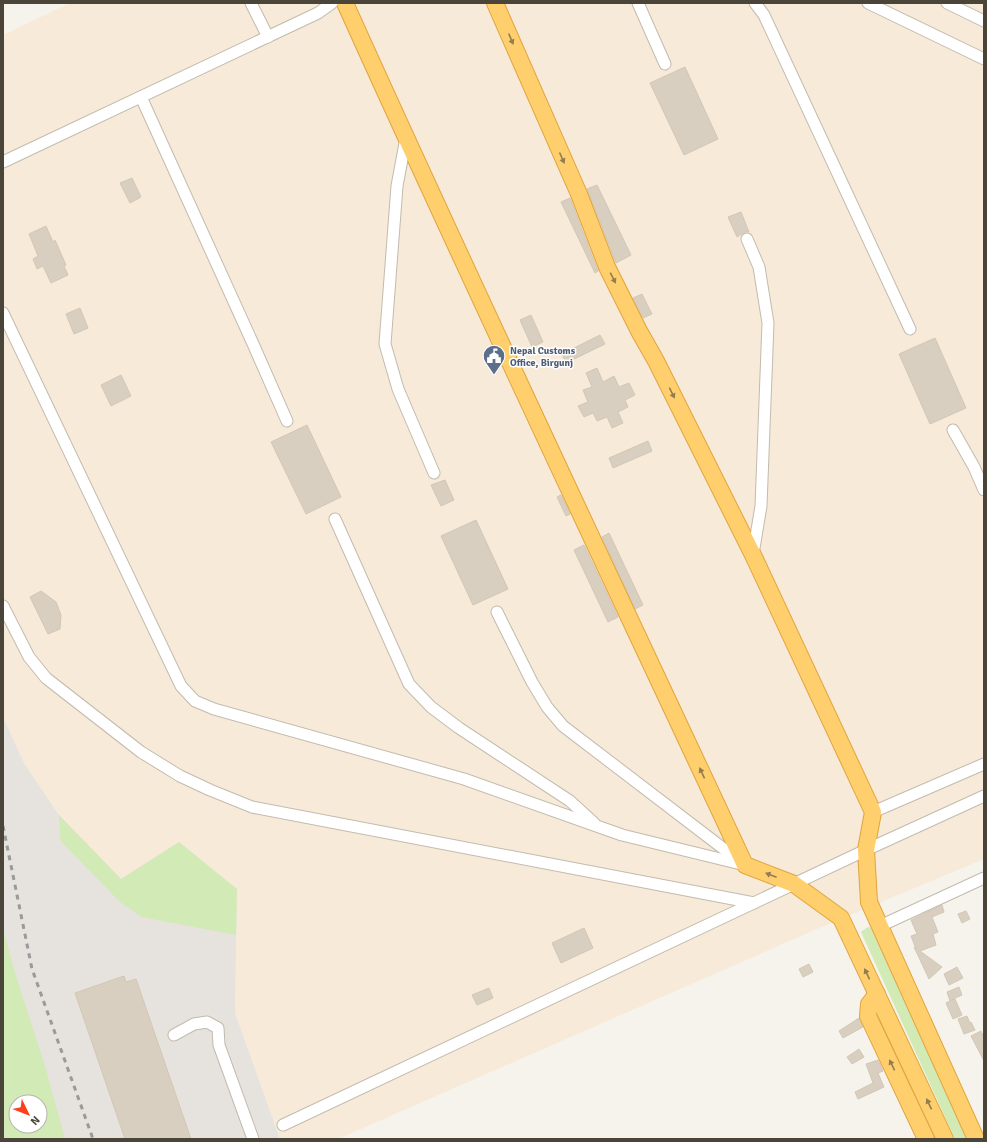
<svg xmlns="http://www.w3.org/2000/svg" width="987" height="1142" viewBox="0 0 987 1142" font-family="Signika,sans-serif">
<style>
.commercial{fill:#f7ead8}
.industrial{fill:#e6e2dd;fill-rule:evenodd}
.green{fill:#d2eab5;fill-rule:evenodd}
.building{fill:#d8cfc1;stroke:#d3c7b4}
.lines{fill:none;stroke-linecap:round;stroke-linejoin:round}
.minor-casing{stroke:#c2bbae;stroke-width:13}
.highway-casing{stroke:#e0a43c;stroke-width:18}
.minor{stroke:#fff;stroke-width:11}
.highway{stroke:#ffcf6e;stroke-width:16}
.rail{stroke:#9a9a9a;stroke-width:3;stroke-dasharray:5 5;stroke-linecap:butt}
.oneway{fill:#937c4e}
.labels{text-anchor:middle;stroke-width:3;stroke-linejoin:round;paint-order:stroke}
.service-label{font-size:10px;font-weight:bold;fill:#4e5e75;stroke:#fff;text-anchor:start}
</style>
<rect width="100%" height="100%" fill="#f6f3ec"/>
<path class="commercial" d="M 70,3 L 984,3 L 984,859 L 810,932 L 338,1139 L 280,1139 L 235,1013 L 237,889 L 179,842 L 121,879 L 59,815 L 24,763 L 3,717 L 3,35 Z"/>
<path class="industrial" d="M 3,717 L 24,763 L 59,815 L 121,879 L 179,842 L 237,889 L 235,1013 L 280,1139 L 3,1139 ZM 16,1102 L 40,1102 L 40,1126 L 16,1126 Z"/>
<g class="green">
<path d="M 59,815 L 121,879 L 179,842 L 237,889 L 236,935 L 142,917 L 120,902 L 60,840 Z"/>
<path d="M 868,927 L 871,928 L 967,1139 L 955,1139 L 861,932 Z"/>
<path d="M 3,930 L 16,976 L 45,1066 L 65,1139 L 3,1139 ZM 16,1102 L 40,1102 L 40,1126 L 16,1126 Z"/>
</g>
<g class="building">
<path d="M 685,67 L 718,139 L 684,155 L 650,83 Z"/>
<path d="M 132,178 L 141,197 L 130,203 L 120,183 Z"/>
<path d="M 597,185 L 631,255 L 616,263 L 587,189 Z"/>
<path d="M 570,198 L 598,271 L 595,273 L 561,202 Z"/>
<path d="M 741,212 L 749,232 L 745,232 L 737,237 L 728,217 Z"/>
<path d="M 46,226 L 53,242 L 55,240 L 66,265 L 64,266 L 68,275 L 51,283 L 43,266 L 37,269 L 33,259 L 38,256 L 29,234 Z"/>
<path d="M 642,294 L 652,314 L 643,318 L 633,298 Z"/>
<path d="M 80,308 L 88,328 L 74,334 L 66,314 Z"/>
<path d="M 531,315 L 543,342 L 532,347 L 520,320 Z"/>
<path d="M 600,335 L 605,344 L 566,363 L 562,354 Z"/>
<path d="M 935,338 L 966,408 L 930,424 L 899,354 Z"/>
<path d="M 597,368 L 603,382 L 614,376 L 619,387 L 629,383 L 635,395 L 625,400 L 628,407 L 618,412 L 623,423 L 612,428 L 607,417 L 597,421 L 593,413 L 584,417 L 578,406 L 588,402 L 583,390 L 592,387 L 586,373 Z"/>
<path d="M 121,375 L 131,396 L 111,406 L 101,385 Z"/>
<path d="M 307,425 L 341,497 L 306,514 L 271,442 Z"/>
<path d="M 648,441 L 652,451 L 613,468 L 609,458 Z"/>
<path d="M 445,480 L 454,500 L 441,506 L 431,485 Z"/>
<path d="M 561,495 L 570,514 L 566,516 L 557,497 Z"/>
<path d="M 476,520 L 508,589 L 473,605 L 441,536 Z"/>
<path d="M 609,533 L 643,605 L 635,609 L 602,537 Z"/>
<path d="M 584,545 L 618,617 L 608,622 L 574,550 Z"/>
<path d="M 41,591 L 56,602 L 61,615 L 60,629 L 48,634 L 30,597 Z"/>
<path d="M 942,905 L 944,912 L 932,917 L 938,932 L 933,934 L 936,945 L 920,951 L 942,967 L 939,970 L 929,979 L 914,947 L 916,949 L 911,936 L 917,934 L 911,920 Z"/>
<path d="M 966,911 L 970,919 L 962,923 L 958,914 Z"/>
<path d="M 584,928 L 593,948 L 561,963 L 552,943 Z"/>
<path d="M 809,964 L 813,972 L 803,977 L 799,969 Z"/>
<path d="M 957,967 L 963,978 L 949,985 L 944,974 Z"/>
<path d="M 124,976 L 126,982 L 136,979 L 191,1139 L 125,1139 L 75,993 Z"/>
<path d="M 959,987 L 962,995 L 951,1000 L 955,999 L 962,1015 L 953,1019 L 946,1003 L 950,1001 L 947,992 Z"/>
<path d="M 489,988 L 493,998 L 477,1005 L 472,995 Z"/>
<path d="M 967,1016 L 970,1023 L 971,1022 L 975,1030 L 964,1034 L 958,1019 Z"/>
<path d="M 859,1018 L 863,1027 L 843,1038 L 839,1031 Z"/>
<path d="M 981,1031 L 984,1038 L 984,1061 L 971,1036 Z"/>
<path d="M 859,1049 L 864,1057 L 852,1064 L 847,1057 Z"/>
<path d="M 878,1060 L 883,1071 L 878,1073 L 884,1087 L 858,1099 L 855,1092 L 873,1083 L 866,1064 Z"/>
</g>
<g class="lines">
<g class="minor-casing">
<g id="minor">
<path d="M 251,3 L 268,37"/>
<path d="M 638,3 L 665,64"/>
<path d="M 755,3 L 764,15 L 910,329"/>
<path d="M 868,3 L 984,59"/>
<path d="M 947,3 L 984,21"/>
<path d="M 141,97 L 254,346 L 287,421"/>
<path d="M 406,138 L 397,186 L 385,344 L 398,389 L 434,473"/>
<path d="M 3,162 L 318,13 L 332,3"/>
<path d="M 747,239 L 759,267 L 768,323 L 761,506 L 753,554"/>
<path d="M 3,313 L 181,686 L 195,701 L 214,709 L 464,779 L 622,835 L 745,865"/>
<path d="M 953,430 L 974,467 L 984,490"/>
<path d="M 335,519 L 409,684 L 431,707 L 459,728 L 570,801 L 594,823"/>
<path d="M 3,606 L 29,657 L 46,678 L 141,752 L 180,776 L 210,790 L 252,807 L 754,903"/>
<path d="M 497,612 L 532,682 L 547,707 L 563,726 L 741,862"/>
<path d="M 873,812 L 984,764"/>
<path d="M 880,926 L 984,878"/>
<path d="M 174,1035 L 194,1024 L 207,1022 L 218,1028 L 219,1045 L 253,1139"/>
<path d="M 283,1125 L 866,850 L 984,796"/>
</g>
</g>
<g class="highway-casing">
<g id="highway">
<path d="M 345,3 C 475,292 611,578 745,865 L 794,884 L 841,918 L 945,1139"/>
<path d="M 495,3 L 579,194 L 607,267 L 639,331 L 656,361 L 753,555 L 873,812 L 866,850 L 869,902 L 976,1139"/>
<path d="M 877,994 L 869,1004 L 868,1016 L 926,1139"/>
</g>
</g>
<use href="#minor" class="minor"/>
<use href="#highway" class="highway"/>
<path class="rail" d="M 3,826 L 32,969 L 93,1139"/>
</g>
<defs><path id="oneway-solid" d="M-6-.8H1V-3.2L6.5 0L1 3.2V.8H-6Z"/></defs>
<g class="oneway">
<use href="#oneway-solid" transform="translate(511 39) rotate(67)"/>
<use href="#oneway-solid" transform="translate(562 158) rotate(66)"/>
<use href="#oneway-solid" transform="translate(613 278) rotate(63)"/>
<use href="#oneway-solid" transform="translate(672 393) rotate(64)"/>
<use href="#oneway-solid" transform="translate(702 773) rotate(-115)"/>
<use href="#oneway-solid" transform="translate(771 875) rotate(-159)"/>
<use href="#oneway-solid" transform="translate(867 974) rotate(-115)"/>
<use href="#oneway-solid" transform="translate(892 1065) rotate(-116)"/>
<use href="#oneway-solid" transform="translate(929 1104) rotate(-115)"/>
</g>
<defs>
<g id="civic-pin" transform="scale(1.15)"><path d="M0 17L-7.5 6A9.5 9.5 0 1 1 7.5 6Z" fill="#5c6f8a" stroke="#fff"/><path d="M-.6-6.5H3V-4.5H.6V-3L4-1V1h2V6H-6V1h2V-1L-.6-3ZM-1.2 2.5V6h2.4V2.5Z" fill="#fff"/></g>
</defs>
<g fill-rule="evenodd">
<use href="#civic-pin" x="494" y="356"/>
</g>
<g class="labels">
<g class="service-label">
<text x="510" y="354">Nepal Customs<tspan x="510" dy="12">Office, Birgunj</tspan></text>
</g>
</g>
<rect width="987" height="1142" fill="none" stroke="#4b4439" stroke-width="8"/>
<g transform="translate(28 1114) rotate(133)"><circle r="19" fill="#ffffff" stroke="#b7b4b0"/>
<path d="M0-3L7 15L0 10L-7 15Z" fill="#fc3f1d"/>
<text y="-6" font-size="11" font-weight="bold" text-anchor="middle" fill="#4b4439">N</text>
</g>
</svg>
